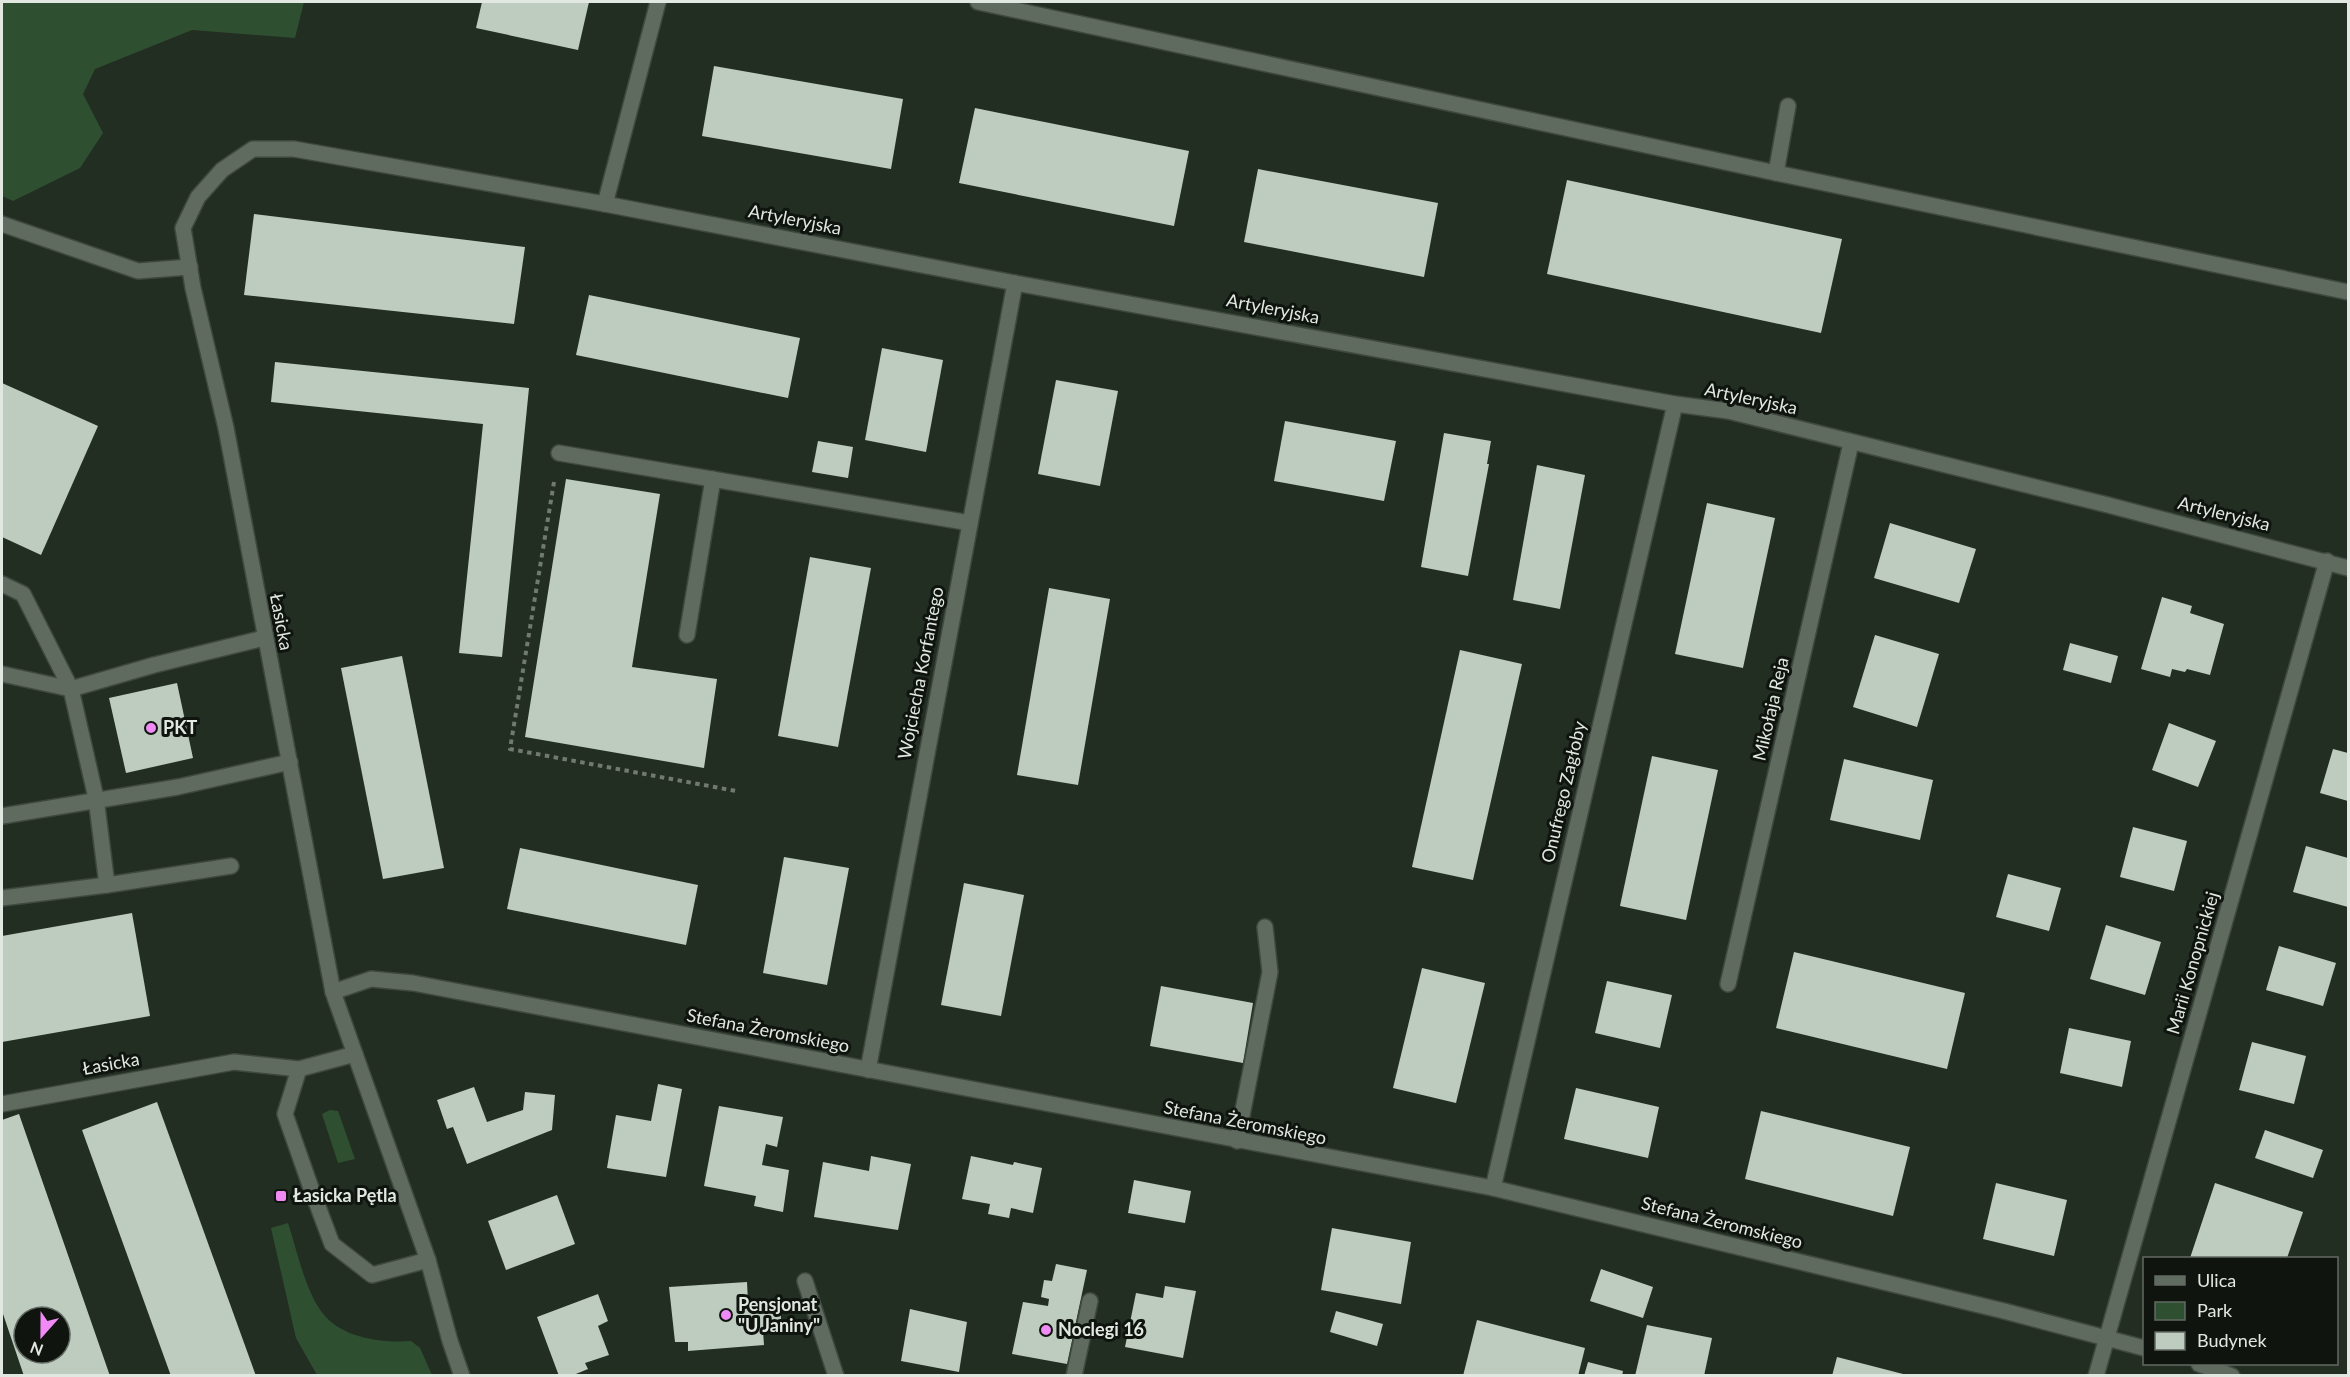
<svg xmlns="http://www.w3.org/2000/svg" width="2350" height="1377" viewBox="0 0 2350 1377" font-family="Lato,sans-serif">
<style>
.green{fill:#2f4f31}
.building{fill:#bdccbe;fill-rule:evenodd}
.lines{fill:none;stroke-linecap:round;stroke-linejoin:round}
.service-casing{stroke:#3f483f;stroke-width:18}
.minor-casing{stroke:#3f483f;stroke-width:18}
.path{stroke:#707a70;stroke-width:4;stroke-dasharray:4.5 4.5;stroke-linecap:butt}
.service{stroke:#5f6b5f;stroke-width:15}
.minor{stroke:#5f6b5f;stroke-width:15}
.poi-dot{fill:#f08bf5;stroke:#0f140f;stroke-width:2}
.labels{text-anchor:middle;stroke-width:6;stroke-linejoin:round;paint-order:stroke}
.street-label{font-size:18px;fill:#e1e8e1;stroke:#0f140f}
.poi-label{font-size:18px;font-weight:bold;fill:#e1e8e1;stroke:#0f140f;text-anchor:start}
</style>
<rect width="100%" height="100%" fill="#232e23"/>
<g class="green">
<path d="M 2,2 L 304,2 L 295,38 L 192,30 L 95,69 L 83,94 L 103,133 L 80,168 L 13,201 L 2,196 Z"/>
<path d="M 330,1110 L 338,1111 L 355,1159 L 338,1163 L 322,1114 Z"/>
<path d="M 288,1223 C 297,1250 306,1295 325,1316 C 345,1339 384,1343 411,1341 L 420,1348 L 432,1375 L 317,1375 L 296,1338 L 271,1228 Z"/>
</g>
<g class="building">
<path d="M 482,2 L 589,2 L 578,50 L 476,28 Z"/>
<path d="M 714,66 L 903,99 L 891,169 L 702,136 Z"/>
<path d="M 975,108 L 1189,151 L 1174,226 L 959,183 Z"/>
<path d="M 1258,169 L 1438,203 L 1424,277 L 1244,242 Z"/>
<path d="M 1567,180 L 1842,239 L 1821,333 L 1547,274 Z"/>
<path d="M 254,214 L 525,247 L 514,324 L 244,295 Z"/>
<path d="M 589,295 L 800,338 L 788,398 L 576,355 Z"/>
<path d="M 882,348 L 943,360 L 926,452 L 865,440 Z"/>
<path d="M 275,362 L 529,388 L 502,657 L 459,653 L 483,424 L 271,402 Z"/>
<path d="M 1056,380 L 1118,391 L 1100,486 L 1038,474 Z"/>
<path d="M 2,383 L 98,426 L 41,555 L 2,537 Z"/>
<path d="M 1285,421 L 1396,441 L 1384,501 L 1274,481 Z"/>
<path d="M 1444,433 L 1491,441 L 1487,464 L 1489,464 L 1468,576 L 1421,567 Z"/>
<path d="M 818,441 L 853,447 L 848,478 L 812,472 Z"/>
<path d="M 1537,465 L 1585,475 L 1560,609 L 1513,600 Z"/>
<path d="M 566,479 L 660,494 L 632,667 L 717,679 L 704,768 L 525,737 Z"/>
<path d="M 1707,503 L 1775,518 L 1743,668 L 1675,654 Z"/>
<path d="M 1890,523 L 1976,549 L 1959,603 L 1874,578 Z"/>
<path d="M 810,557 L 871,568 L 838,747 L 778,736 Z"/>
<path d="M 1049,588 L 1110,599 L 1078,785 L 1017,775 Z"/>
<path d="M 2162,597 L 2192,606 L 2190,613 L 2224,624 L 2210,675 L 2187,669 L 2185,672 L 2172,669 L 2170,677 L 2141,669 Z"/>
<path d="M 1875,635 L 1939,654 L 1917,727 L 1853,707 Z"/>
<path d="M 2070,643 L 2118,656 L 2111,683 L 2063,670 Z"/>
<path d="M 1460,650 L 1522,664 L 1473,880 L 1412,867 Z"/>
<path d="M 402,656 L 444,868 L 383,879 L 341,668 Z"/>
<path d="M 177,683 L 193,758 L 126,773 L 109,698 Z"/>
<path d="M 2169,723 L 2216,741 L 2198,787 L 2152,770 Z"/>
<path d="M 2333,749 L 2348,753 L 2348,801 L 2320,793 Z"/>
<path d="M 1652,756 L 1718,770 L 1686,920 L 1620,906 Z"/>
<path d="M 1844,759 L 1933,780 L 1920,840 L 1830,820 Z"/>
<path d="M 2133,827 L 2187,841 L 2174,891 L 2120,877 Z"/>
<path d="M 2306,846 L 2348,858 L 2348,907 L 2293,892 Z"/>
<path d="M 520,848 L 698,885 L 686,945 L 507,909 Z"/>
<path d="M 784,857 L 849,868 L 827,985 L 763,973 Z"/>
<path d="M 2008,874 L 2061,888 L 2049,931 L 1996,917 Z"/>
<path d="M 964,883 L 1024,895 L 1001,1016 L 941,1005 Z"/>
<path d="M 132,913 L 150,1016 L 2,1042 L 2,936 Z"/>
<path d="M 2106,925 L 2161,942 L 2145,995 L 2090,979 Z"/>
<path d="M 2279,946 L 2336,963 L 2323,1006 L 2266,990 Z"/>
<path d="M 1794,952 L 1965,993 L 1947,1069 L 1776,1028 Z"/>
<path d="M 1422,968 L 1485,983 L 1456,1103 L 1393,1088 Z"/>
<path d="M 1607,981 L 1672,995 L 1660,1048 L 1595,1033 Z"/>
<path d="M 1161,986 L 1253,1003 L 1243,1063 L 1150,1046 Z"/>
<path d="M 2069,1028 L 2131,1041 L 2122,1087 L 2060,1073 Z"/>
<path d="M 2252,1042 L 2306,1056 L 2294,1104 L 2239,1090 Z"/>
<path d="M 658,1084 L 682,1089 L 666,1177 L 607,1168 L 616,1115 L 651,1121 Z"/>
<path d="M 474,1087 L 487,1122 L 523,1110 L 525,1092 L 555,1095 L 552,1130 L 467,1164 L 453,1127 L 447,1129 L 437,1100 Z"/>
<path d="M 1576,1088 L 1659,1107 L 1648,1158 L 1564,1139 Z"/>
<path d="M 157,1102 L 256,1376 L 171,1376 L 82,1130 Z"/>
<path d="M 719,1106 L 783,1117 L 777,1147 L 766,1144 L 762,1165 L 789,1170 L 783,1212 L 754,1206 L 756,1196 L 704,1186 Z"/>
<path d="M 1761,1111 L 1910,1147 L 1893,1216 L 1745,1179 Z"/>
<path d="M 19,1114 L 110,1376 L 24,1376 L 2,1311 L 2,1120 ZM 24,1317 L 60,1317 L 60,1353 L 24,1353 Z"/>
<path d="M 2265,1130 L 2323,1150 L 2313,1178 L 2255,1158 Z"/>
<path d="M 871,1156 L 911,1164 L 898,1230 L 814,1217 L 823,1162 L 869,1171 Z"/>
<path d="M 971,1156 L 1013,1165 L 1014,1162 L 1042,1168 L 1033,1213 L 1011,1208 L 1009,1218 L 988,1214 L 990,1204 L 962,1199 Z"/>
<path d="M 1134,1180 L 1191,1191 L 1185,1223 L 1128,1213 Z"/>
<path d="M 1996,1183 L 2067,1200 L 2054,1256 L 1983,1239 Z"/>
<path d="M 2215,1183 L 2303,1212 L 2287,1258 L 2190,1258 Z"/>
<path d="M 557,1195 L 575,1244 L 506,1270 L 488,1221 Z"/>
<path d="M 1332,1228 L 1411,1242 L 1401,1304 L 1321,1290 Z"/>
<path d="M 1056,1264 L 1087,1270 L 1067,1364 L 1012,1354 L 1023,1302 L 1048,1306 L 1049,1299 L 1041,1297 L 1044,1280 L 1052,1281 Z"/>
<path d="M 1601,1269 L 1653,1287 L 1643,1318 L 1590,1301 Z"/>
<path d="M 747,1282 L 748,1302 L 760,1301 L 760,1309 L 780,1307 L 782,1330 L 763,1331 L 764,1345 L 688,1351 L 688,1342 L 675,1342 L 669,1287 Z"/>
<path d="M 1165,1286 L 1196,1291 L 1183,1358 L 1125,1347 L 1136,1293 L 1163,1298 Z"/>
<path d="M 598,1294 L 608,1321 L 598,1326 L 609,1355 L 585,1363 L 588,1369 L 571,1376 L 559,1376 L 537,1317 Z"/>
<path d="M 910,1309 L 967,1322 L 959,1372 L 901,1361 Z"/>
<path d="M 1336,1311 L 1383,1324 L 1377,1346 L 1330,1332 Z"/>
<path d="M 1477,1320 L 1585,1348 L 1578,1376 L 1463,1376 Z"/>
<path d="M 1647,1325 L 1712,1338 L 1704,1376 L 1635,1376 Z"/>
<path d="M 1837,1357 L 1907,1375 L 1907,1376 L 1832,1376 Z"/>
<path d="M 1588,1362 L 1623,1371 L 1622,1376 L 1584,1376 Z"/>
</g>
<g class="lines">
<g class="service-casing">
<g id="service">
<path d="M 978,2 L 1776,173 L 2348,292"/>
<path d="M 1776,173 L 1788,106"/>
<path d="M 605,204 L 658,2"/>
<path d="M 2,224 L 138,271 L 190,267"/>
<path d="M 559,453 L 970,523"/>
<path d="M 2,584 L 23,594 L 71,689 L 96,798 L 107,885 L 2,898"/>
<path d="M 687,635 L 713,479"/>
<path d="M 2,674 L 71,689 L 154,665 L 264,638"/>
<path d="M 2,816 L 178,787 L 290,762"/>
<path d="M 107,885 L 231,866"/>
<path d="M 299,1069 L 285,1114 L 311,1188 L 332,1244 L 372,1275 L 428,1260"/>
<path d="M 2,1104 L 234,1062 L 299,1069 L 355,1054"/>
<path d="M 1237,1141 L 1270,972 L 1265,927"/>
<path d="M 1074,1376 L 1090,1301"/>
</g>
</g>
<g class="minor-casing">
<g id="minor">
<path d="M 1728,984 L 1851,443"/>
<path d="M 333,992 L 371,979 L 413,983 L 1493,1188 L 2004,1311 L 2144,1348"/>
<path d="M 868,1070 L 1015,283"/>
<path d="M 1493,1188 L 1675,404"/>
<path d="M 805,1281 L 836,1376"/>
<path d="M 2199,1364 L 2232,1376"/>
<path d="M 462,1376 L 450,1341 L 428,1260 L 333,992 L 226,428 L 193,288 L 183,228 L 198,197 L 222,170 L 253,149 L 294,149 L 605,204 L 1015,283 L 1675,404 L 1728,411 L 2108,505 L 2348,568"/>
<path d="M 2096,1376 L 2327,561"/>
</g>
</g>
<path class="path" d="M 554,482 L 510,749 L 736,791"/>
<use href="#service" class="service"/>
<use href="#minor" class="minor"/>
</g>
<g class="poi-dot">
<circle cx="151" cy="728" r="6"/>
<rect x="275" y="1190" width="12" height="12" rx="3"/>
<circle cx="726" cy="1315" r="6"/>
<circle cx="1046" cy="1330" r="6"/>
</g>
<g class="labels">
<g class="street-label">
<text transform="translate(795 220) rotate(11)" y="6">Artyleryjska</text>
<text transform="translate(1273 309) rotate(11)" y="6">Artyleryjska</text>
<text transform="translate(1751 399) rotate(12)" y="6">Artyleryjska</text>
<text transform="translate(2224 514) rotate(14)" y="6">Artyleryjska</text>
<text transform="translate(281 622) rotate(79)" y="6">Łasicka</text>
<text transform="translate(921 673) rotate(-79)" y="6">Wojciecha Korfantego</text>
<text transform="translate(1771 709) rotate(-77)" y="6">Mikołaja Reja</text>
<text transform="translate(1564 792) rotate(-77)" y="6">Onufrego Zagłoby</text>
<text transform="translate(2193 963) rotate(-74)" y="6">Marii Konopnickiej</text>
<text transform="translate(768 1031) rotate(11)" y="6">Stefana Żeromskiego</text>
<text transform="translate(111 1064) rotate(-10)" y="6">Łasicka</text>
<text transform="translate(1245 1123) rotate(11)" y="6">Stefana Żeromskiego</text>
<text transform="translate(1722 1223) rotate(14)" y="6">Stefana Żeromskiego</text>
</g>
<g class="poi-label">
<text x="163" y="734">PKT</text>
<text x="293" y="1202">Łasicka Pętla</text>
<text x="738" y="1311">Pensjonat<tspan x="738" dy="21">"U Janiny"</tspan></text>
<text x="1058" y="1336">Noclegi 16</text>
</g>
</g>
<rect width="2350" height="1377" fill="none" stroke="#e1e8e1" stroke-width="6"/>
<rect x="2143" y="1257" width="195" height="108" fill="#0f140f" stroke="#636963" stroke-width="1.5"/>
<rect x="2155" y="1276" width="30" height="9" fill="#5f6b5f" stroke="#636963" stroke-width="1.5"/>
<text x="2197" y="1287" font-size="18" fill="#e1e8e1">Ulica</text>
<rect x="2155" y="1302" width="30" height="18" fill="#2f4f31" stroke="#636963" stroke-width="1.5"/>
<text x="2197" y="1317" font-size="18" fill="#e1e8e1">Park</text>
<rect x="2155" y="1332" width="30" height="18" fill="#bdccbe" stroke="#636963" stroke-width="1.5"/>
<text x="2197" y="1347" font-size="18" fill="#e1e8e1">Budynek</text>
<g transform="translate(42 1335) rotate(201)"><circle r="28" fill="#0f140f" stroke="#636963" stroke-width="1.5"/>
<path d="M0-4.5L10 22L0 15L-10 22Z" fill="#f08bf5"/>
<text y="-9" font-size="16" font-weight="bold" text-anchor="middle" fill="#e1e8e1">N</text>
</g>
</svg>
